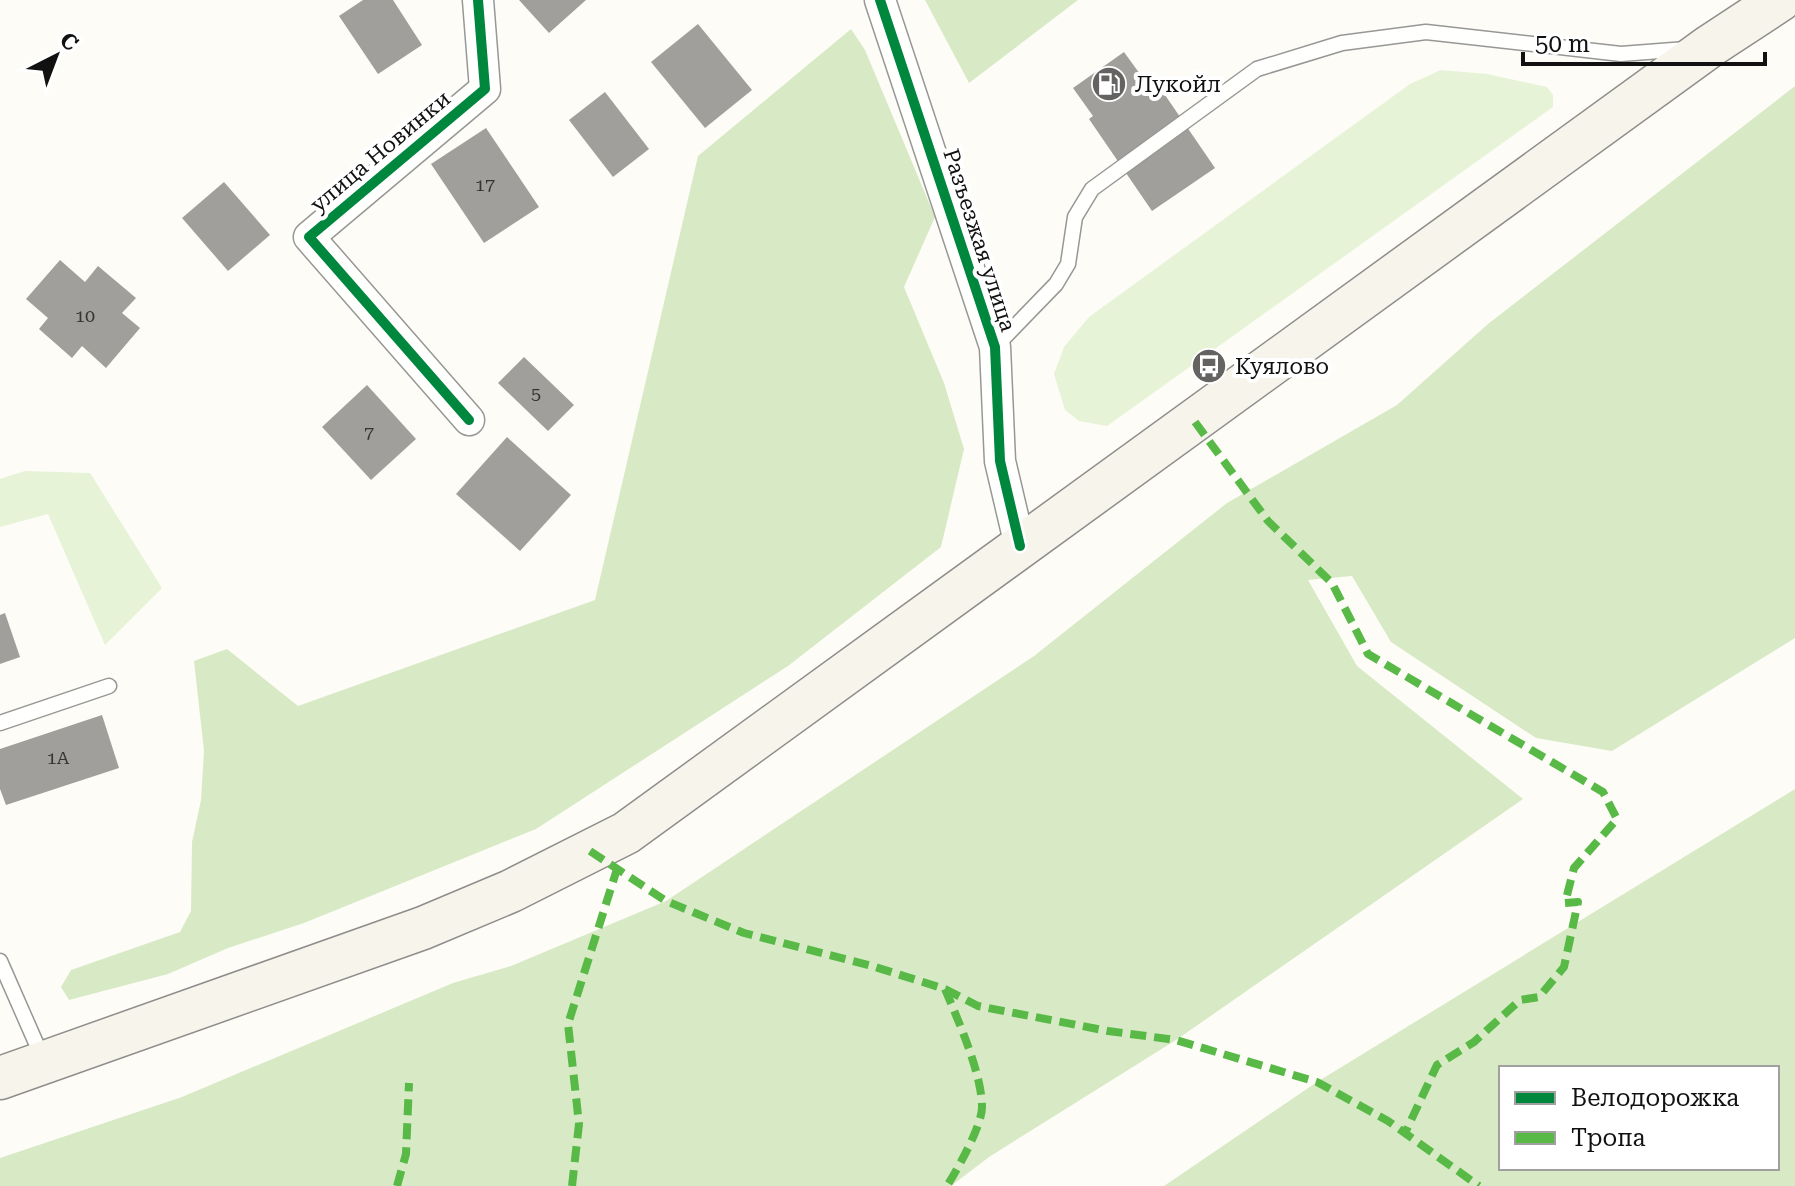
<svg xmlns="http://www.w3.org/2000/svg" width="1795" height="1186" viewBox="0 0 1795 1186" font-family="'Roboto Serif',serif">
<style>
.green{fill:#e7f3d7}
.forest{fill:#d8eac5;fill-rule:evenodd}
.building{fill:#a19f9c}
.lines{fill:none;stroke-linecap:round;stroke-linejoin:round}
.lane-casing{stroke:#979795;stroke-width:17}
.street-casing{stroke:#979795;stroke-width:33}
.secondary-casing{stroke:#8e8d8b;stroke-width:45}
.lane{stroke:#fffffe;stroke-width:14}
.street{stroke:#fffffe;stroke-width:30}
.secondary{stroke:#f6f4eb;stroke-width:42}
.quiet{stroke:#58b947;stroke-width:8;stroke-dasharray:16 8;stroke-linecap:butt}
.cycleway-casing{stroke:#fff;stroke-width:15}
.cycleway{stroke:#00873e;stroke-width:10}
.labels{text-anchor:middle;stroke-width:8;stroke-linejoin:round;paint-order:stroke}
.number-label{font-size:18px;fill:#353434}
.poi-label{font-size:22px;fill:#111;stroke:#fff;text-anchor:start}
.street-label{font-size:22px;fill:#111;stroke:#fff}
</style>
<rect width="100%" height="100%" fill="#fdfcf7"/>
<g class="green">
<path d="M 1441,70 L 1487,74 L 1547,87 L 1553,95 L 1553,107 L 1107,426 L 1079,421 L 1065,410 L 1054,374 L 1064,347 L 1089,317 L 1410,84 Z"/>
<path d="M 25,471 L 90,473 L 162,588 L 105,645 L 48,514 L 0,527 L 0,479 Z"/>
</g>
<g class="forest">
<path d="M 925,0 L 1078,0 L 969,83 Z"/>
<path d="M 851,29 L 865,50 L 935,217 L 904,287 L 944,383 L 964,449 L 941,547 L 788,666 L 536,829 L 304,923 L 228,948 L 168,974 L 69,1000 L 61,987 L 71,970 L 180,932 L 191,911 L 192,842 L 201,800 L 204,751 L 194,661 L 227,649 L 298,706 L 595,600 L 698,156 Z"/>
<path d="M 1795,86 L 1795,638 L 1612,751 L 1536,738 L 1391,642 L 1352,576 L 1308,580 L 1357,666 L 1523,799 L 1176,1040 L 989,1157 L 951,1186 L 0,1186 L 0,1158 L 182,1097 L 453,983 L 511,966 L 666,901 L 1034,656 L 1227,503 L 1397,405 L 1488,324 Z"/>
<path d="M 1795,789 L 1795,1186 L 1164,1186 L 1317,1082 ZM 1501,1068 L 1777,1068 L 1777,1168 L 1501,1168 Z"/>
</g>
<g class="building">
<path d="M 363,0 L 393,0 L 422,45 L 378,74 L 339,16 Z"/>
<path d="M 519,0 L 586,0 L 549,33 Z"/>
<path d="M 698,24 L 752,90 L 705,128 L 651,62 Z"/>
<path d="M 1124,52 L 1145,81 L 1152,76 L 1215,168 L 1152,211 L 1089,119 L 1093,116 L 1073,88 Z"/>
<path d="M 605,92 L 649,149 L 613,177 L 569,120 Z"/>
<path d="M 486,128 L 539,207 L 484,243 L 431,164 Z"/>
<path d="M 224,182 L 270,235 L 228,271 L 182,218 Z"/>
<path d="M 60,260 L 85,282 L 98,266 L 136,298 L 122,313 L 140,328 L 106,368 L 82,346 L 72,358 L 39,329 L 48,318 L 26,299 Z"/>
<path d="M 524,357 L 574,405 L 548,431 L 498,383 Z"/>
<path d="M 367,385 L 416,439 L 371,480 L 322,427 Z"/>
<path d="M 507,437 L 571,495 L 520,551 L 456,494 Z"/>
<path d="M 5,613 L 20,657 L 0,664 L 0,615 Z"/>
<path d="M 102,715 L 119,768 L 6,805 L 0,789 L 0,749 Z"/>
</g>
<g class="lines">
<g class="lane-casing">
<g id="lane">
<path d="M 995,347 L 1056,284 L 1068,264 L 1075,217 L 1092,189 L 1257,69 L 1342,43 L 1426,32 L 1621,54 L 1686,49"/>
<path d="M 0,723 L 109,686"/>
<path d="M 0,961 L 43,1059"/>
</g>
</g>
<g class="street-casing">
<g id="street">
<path d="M 880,0 L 995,347 L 1000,461 L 1020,546"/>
<path d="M 469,420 L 309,237 L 485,89 L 478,0"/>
</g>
</g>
<g class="secondary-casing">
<path id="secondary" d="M 0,1078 L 423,928 L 511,891 L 626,833 L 1710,46 L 1780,0"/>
</g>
<use href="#lane" class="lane"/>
<use href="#street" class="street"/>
<use href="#secondary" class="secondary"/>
<g class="quiet">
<path d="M 1195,422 L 1268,521 L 1332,583 L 1368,654 L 1603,792 L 1617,819 L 1574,868 L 1565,903 L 1578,902 L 1564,967 L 1539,997 L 1520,1000 L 1474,1042 L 1437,1065 L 1405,1133"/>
<path d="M 590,851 L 666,901 L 744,933 L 872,966 L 945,989 L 978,1006 L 1108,1031 L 1176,1040 L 1317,1082 L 1388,1121 L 1479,1186"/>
<path d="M 945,989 C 958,1020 982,1074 982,1107 C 982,1126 957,1170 947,1186"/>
<path d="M 397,1186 L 406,1154 L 409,1083"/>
<path d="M 572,1186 L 579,1124 L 568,1024 L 617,869"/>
</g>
<g class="cycleway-casing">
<g id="cycleway">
<path d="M 880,0 L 995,347 L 1000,461 L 1020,546"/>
<path d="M 469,420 L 309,237 L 485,89 L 478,0"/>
</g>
</g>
<use href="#cycleway" class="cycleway"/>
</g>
<defs>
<g id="fuel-disc" transform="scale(1.8)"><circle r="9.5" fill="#646362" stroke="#fff"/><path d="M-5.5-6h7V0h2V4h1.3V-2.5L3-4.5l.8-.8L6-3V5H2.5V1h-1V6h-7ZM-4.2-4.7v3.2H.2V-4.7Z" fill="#fff"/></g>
<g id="bus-disc" transform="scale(1.8)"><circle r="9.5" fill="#646362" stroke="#fff"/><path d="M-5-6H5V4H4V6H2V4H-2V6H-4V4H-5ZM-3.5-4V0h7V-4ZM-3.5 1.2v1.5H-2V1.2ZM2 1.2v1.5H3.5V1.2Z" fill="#fff"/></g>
</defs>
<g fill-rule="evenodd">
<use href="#fuel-disc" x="1109" y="84"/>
<use href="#bus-disc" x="1209" y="366"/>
</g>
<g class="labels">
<g class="number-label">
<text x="485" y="191">17</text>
<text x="85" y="322">10</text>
<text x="536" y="400">5</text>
<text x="369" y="439">7</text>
<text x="58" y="764">1А</text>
</g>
<g class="poi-label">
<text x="1135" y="92">Лукойл</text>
<text x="1235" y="374">Куялово</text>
</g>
<g class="street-label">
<text transform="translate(380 151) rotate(-40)" y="8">улица Новинки</text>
<text transform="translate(980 240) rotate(72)" y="8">Разъезжая улица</text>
</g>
</g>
<rect x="1499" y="1066" width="280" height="104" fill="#ffffff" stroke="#a0a0a0" stroke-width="2"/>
<rect x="1515" y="1092" width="40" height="12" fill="#00873e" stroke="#a0a0a0" stroke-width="2"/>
<text x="1571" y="1106" font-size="24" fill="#111111">Велодорожка</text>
<rect x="1515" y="1132" width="40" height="12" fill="#58b947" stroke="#a0a0a0" stroke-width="2"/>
<text x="1571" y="1146" font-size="24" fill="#111111">Тропа</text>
<g transform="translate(56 56) rotate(42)" stroke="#ffffff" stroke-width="6" paint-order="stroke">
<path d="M0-6L14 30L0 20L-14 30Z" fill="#111111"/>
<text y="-12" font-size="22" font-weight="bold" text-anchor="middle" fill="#111111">С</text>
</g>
<path d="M1523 52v12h242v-12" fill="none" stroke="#111111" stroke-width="4"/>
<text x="1535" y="52" font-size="24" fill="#111111" stroke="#ffffff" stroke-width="6" paint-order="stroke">50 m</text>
</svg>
